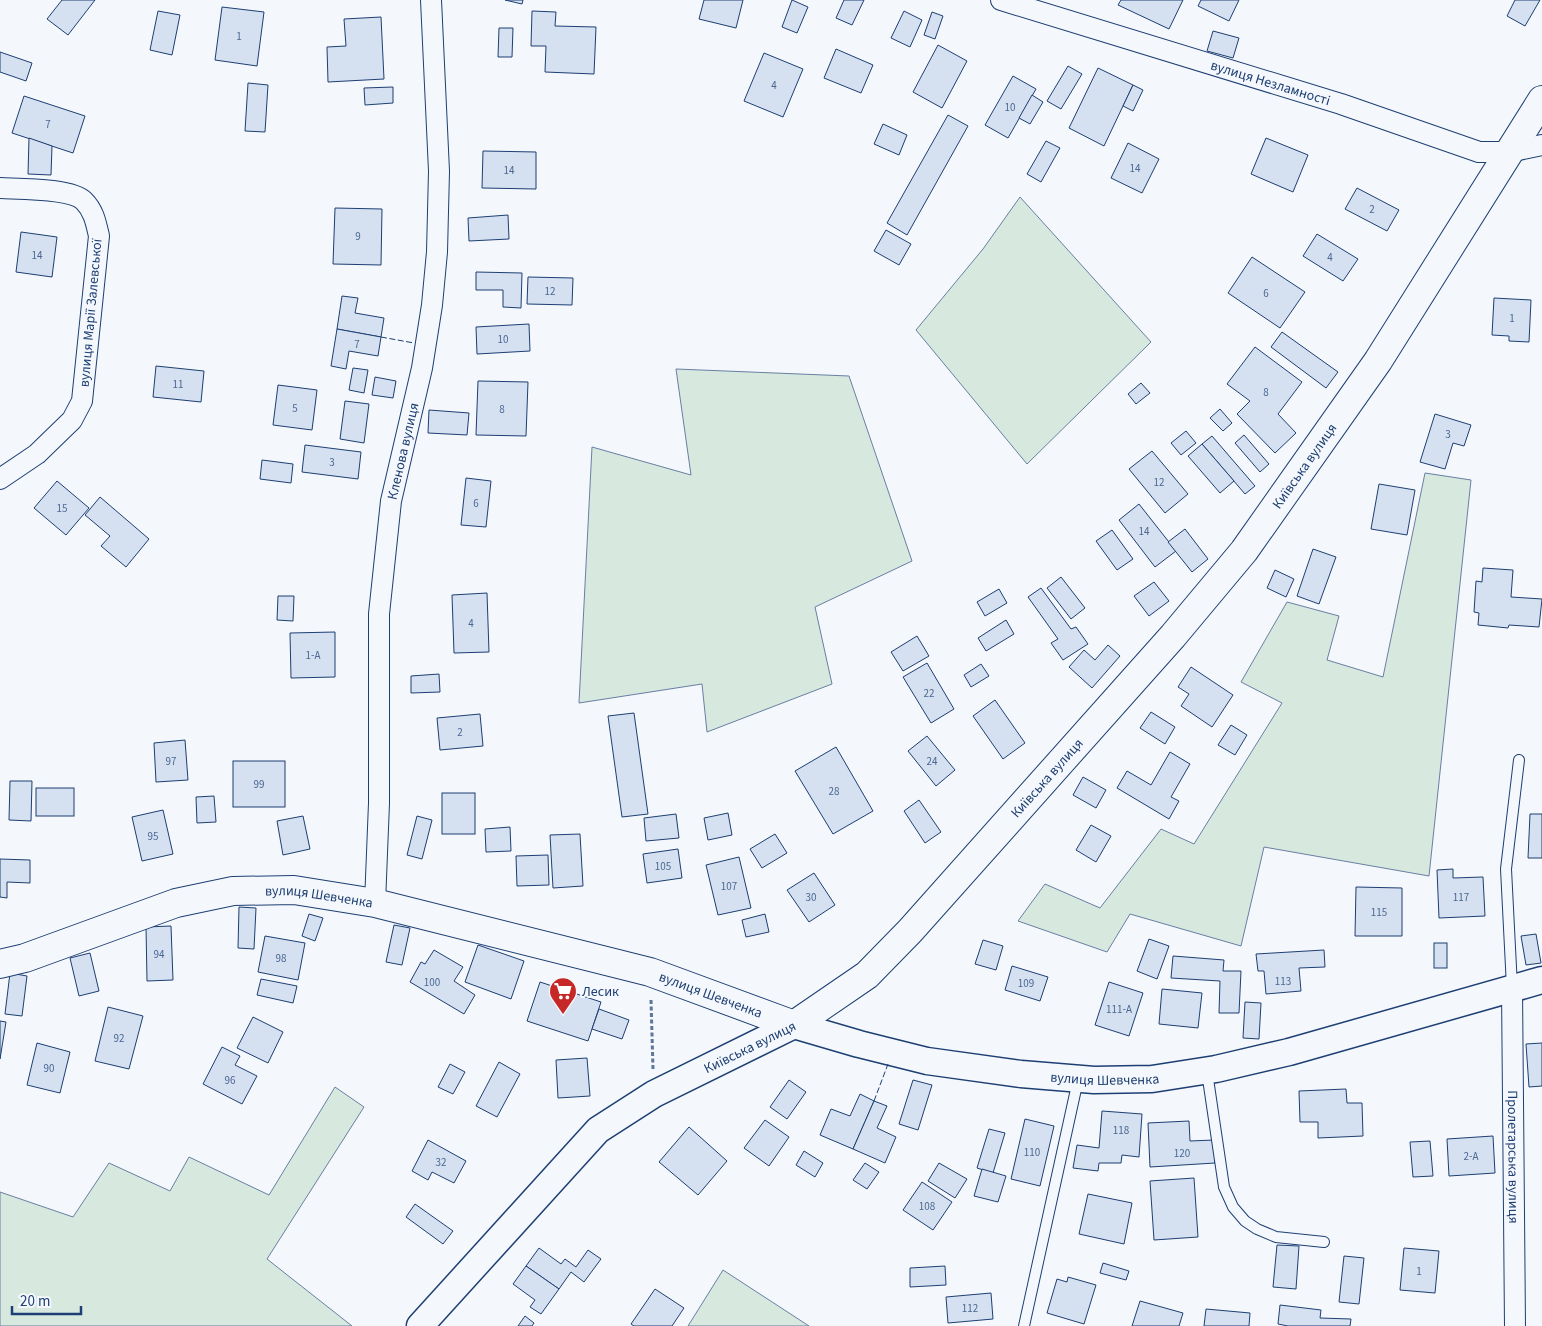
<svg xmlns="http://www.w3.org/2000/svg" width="1542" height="1326" viewBox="0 0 1542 1326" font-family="'Source Sans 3',sans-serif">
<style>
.green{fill:#d7e8df;stroke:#687fa3}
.building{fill:#d5e0f0;stroke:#1d3f73}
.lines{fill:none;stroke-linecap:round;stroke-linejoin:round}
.service-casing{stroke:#1d3f73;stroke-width:12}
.minor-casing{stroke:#1d3f73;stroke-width:22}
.tertiary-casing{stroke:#1d3f73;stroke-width:29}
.secondary-casing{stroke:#1d3f73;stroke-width:30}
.path{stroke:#5e769c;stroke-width:3;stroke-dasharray:4 2.5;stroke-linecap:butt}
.service{stroke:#f4f7fb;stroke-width:10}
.minor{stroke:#f4f7fb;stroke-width:20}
.tertiary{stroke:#f4f7fb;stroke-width:26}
.secondary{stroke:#f4f7fb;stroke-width:28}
.fence{stroke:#1d3f73;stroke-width:1;stroke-dasharray:6 2.5;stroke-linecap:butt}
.labels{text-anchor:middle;stroke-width:4;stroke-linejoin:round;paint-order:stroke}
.number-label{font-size:11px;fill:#4b6792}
.street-label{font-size:14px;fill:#1d3f73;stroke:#f4f7fb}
.poi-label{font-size:14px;fill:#1d3f73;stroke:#f4f7fb;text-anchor:start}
</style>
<rect width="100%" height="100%" fill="#f4f7fb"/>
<g class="green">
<path d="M 1020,197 L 1151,342 L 1027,464 L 916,330 L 983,249 Z"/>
<path d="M 676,369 L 849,376 L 912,561 L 815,607 L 832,684 L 707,732 L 702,684 L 579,703 L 592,447 L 691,475 Z"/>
<path d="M 1425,473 L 1471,480 L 1429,876 L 1264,847 L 1241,946 L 1130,914 L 1107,952 L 1018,921 L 1045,884 L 1100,908 L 1161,829 L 1194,844 L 1282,703 L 1241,682 L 1287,602 L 1339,616 L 1327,660 L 1383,677 Z"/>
<path d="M 335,1087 L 364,1107 L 267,1259 L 352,1326 L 0,1326 L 0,1192 L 73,1217 L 109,1163 L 170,1191 L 189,1157 L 269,1195 Z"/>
<path d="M 723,1270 L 809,1326 L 688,1326 Z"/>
</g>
<g class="building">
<path d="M 62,0 L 95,0 L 68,35 L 47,19 Z"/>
<path d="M 505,0 L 523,0 L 522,4 Z"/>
<path d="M 704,0 L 743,0 L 736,28 L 699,19 Z"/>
<path d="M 792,0 L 808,7 L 797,33 L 782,27 Z"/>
<path d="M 844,0 L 864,0 L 852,25 L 836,18 Z"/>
<path d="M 1121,0 L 1183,0 L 1169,29 L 1118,5 Z"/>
<path d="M 1201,0 L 1239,0 L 1229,21 L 1198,6 Z"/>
<path d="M 1515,0 L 1540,0 L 1525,26 L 1507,16 Z"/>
<path d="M 222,7 L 264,12 L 257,66 L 215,60 Z"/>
<path d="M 158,11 L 180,15 L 172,55 L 150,50 Z"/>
<path d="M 532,11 L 556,12 L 555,26 L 596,27 L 594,74 L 545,72 L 546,46 L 531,46 Z"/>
<path d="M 904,11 L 922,20 L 910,47 L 891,38 Z"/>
<path d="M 932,12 L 943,16 L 935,39 L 924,35 Z"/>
<path d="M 381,17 L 384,79 L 328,82 L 327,47 L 346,46 L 344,19 Z"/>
<path d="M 499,28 L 513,28 L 512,57 L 498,57 Z"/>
<path d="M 1213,31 L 1239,38 L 1233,58 L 1207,51 Z"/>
<path d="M 938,45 L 967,61 L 942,108 L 913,92 Z"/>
<path d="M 836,49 L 873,65 L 861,93 L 824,78 Z"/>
<path d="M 0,52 L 32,63 L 26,81 L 0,72 Z"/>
<path d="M 764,53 L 803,69 L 783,117 L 744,101 Z"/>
<path d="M 1068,66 L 1082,74 L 1061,109 L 1047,101 Z"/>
<path d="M 1098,68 L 1133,85 L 1104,146 L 1069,128 Z"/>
<path d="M 1013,76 L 1036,89 L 1008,138 L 985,125 Z"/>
<path d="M 248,83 L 268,85 L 265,132 L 245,131 Z"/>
<path d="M 1133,85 L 1143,90 L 1133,111 L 1123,106 Z"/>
<path d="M 393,87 L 393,103 L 365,105 L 364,88 Z"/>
<path d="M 1032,95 L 1043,102 L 1030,124 L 1019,118 Z"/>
<path d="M 24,96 L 85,116 L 73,153 L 12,133 Z"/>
<path d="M 948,115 L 968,126 L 907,235 L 887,223 Z"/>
<path d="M 883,124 L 907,135 L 899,155 L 874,144 Z"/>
<path d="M 29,138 L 52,146 L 51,175 L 28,174 Z"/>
<path d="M 1266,138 L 1308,155 L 1293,192 L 1251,174 Z"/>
<path d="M 1046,141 L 1060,148 L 1041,182 L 1027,174 Z"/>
<path d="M 1128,143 L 1159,159 L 1142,193 L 1111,178 Z"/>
<path d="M 483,151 L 536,152 L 536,189 L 482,188 Z"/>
<path d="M 1357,188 L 1399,210 L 1387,231 L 1345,209 Z"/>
<path d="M 335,208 L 382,209 L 381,265 L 333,264 Z"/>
<path d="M 508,215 L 509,239 L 469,241 L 468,218 Z"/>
<path d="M 886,230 L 911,244 L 899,265 L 874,251 Z"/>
<path d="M 21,232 L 57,237 L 52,277 L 16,272 Z"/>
<path d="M 1317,234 L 1358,259 L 1343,281 L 1303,256 Z"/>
<path d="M 1252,257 L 1305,292 L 1280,328 L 1228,293 Z"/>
<path d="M 476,272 L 522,273 L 521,308 L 503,307 L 503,290 L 476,290 Z"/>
<path d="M 528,277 L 573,278 L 572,305 L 527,304 Z"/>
<path d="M 342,296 L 358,298 L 355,313 L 384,318 L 381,337 L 337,329 Z"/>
<path d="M 1494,298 L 1531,300 L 1529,342 L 1509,341 L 1509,336 L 1492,335 Z"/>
<path d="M 529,324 L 530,351 L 477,354 L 476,327 Z"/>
<path d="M 337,329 L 381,337 L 378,356 L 349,351 L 346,369 L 331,366 Z"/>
<path d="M 1282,332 L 1338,372 L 1326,388 L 1271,347 Z"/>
<path d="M 1255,347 L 1302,382 L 1278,414 L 1296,433 L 1275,453 L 1237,414 L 1250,401 L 1227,384 Z"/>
<path d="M 156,366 L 204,371 L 201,402 L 153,397 Z"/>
<path d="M 353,368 L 368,370 L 364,393 L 349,390 Z"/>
<path d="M 375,377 L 396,381 L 393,398 L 372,395 Z"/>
<path d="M 478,381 L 528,382 L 526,436 L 476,435 Z"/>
<path d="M 1141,383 L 1150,393 L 1136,404 L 1128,394 Z"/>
<path d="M 278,385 L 317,390 L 312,430 L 273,425 Z"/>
<path d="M 345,401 L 369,404 L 364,443 L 340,439 Z"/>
<path d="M 1220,409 L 1232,423 L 1223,431 L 1210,418 Z"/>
<path d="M 429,410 L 469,413 L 467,435 L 428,433 Z"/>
<path d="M 1435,414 L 1471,425 L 1464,446 L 1453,443 L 1445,469 L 1420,462 Z"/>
<path d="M 1186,431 L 1196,443 L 1181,455 L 1171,443 Z"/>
<path d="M 1244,435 L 1269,464 L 1260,472 L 1235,443 Z"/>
<path d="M 1212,436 L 1255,486 L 1245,494 L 1202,444 Z"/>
<path d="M 1202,444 L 1234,481 L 1220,493 L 1188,456 Z"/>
<path d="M 305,445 L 361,452 L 358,479 L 302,472 Z"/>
<path d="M 1152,451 L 1188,494 L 1165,513 L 1129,469 Z"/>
<path d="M 262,460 L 293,464 L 291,483 L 260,479 Z"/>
<path d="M 466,478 L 491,481 L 486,527 L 461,525 Z"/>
<path d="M 57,481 L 89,508 L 66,535 L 34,508 Z"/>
<path d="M 1379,484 L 1415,490 L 1407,535 L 1371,529 Z"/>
<path d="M 100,497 L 149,539 L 126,567 L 101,546 L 110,536 L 85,515 Z"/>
<path d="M 1139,504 L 1176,551 L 1155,567 L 1119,520 Z"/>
<path d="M 1185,529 L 1208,559 L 1192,572 L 1168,542 Z"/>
<path d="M 1112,530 L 1133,559 L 1117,570 L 1096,541 Z"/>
<path d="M 1313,549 L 1336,557 L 1319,604 L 1297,596 Z"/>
<path d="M 1483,568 L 1513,570 L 1511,597 L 1542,599 L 1539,627 L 1509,625 L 1508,628 L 1478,625 L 1479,613 L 1474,612 L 1476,581 L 1482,582 Z"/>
<path d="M 1275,570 L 1294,579 L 1286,597 L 1267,588 Z"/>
<path d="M 1061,577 L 1085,608 L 1071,619 L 1047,588 Z"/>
<path d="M 1154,582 L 1169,601 L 1149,616 L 1134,596 Z"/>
<path d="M 1041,588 L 1071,629 L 1076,627 L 1088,644 L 1063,660 L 1051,643 L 1058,639 L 1028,597 Z"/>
<path d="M 999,589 L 1007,603 L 985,616 L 977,602 Z"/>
<path d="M 487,593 L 489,652 L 454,653 L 452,595 Z"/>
<path d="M 278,596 L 294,596 L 293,621 L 277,620 Z"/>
<path d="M 1006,620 L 1014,634 L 986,651 L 978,638 Z"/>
<path d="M 335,632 L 335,677 L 291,678 L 290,633 Z"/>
<path d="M 917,636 L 929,656 L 903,671 L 891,652 Z"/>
<path d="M 1108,645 L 1120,656 L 1092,688 L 1069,667 L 1084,650 L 1095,660 Z"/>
<path d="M 927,663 L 954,709 L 931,723 L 903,677 Z"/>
<path d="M 981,664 L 989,676 L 971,687 L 964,675 Z"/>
<path d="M 1191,667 L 1233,695 L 1212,727 L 1181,706 L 1189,694 L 1178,687 Z"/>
<path d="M 439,674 L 440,692 L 411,693 L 411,676 Z"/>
<path d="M 995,700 L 1025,743 L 1003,759 L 973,716 Z"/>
<path d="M 1151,712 L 1175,727 L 1165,744 L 1140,728 Z"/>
<path d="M 634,713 L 648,814 L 622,817 L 608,716 Z"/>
<path d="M 480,714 L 483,746 L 440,750 L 437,718 Z"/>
<path d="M 1231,725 L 1247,735 L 1235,755 L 1218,745 Z"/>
<path d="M 927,736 L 955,770 L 936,786 L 908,751 Z"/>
<path d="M 185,740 L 188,780 L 156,782 L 154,743 Z"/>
<path d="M 836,747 L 873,811 L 833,834 L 795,771 Z"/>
<path d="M 1170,752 L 1190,764 L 1171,797 L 1179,801 L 1169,819 L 1117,788 L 1127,771 L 1151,785 Z"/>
<rect x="233" y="761" width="52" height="46"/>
<path d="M 1083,777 L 1106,790 L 1096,808 L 1073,795 Z"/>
<path d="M 10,781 L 32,781 L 31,821 L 9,820 Z"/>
<rect x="36" y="788" width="38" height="28"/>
<rect x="442" y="793" width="33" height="41"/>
<path d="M 214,796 L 216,822 L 197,823 L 196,797 Z"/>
<path d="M 919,800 L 941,832 L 925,843 L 904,811 Z"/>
<path d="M 163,810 L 173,854 L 142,861 L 132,817 Z"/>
<path d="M 728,813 L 732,835 L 708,840 L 704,818 Z"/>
<path d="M 676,814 L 679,838 L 646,841 L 644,818 Z"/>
<path d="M 1530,814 L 1542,814 L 1542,858 L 1528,858 Z"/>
<path d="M 303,816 L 310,849 L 283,855 L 277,821 Z"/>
<path d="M 417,816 L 432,820 L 422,859 L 407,855 Z"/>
<path d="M 1091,825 L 1111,836 L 1096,862 L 1076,850 Z"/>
<path d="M 510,827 L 511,851 L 486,852 L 485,829 Z"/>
<path d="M 580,834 L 583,886 L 553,888 L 550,835 Z"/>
<path d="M 775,834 L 787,853 L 762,868 L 750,849 Z"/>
<path d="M 678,849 L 682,878 L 647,883 L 643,854 Z"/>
<path d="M 548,855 L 549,885 L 517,886 L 516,856 Z"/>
<path d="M 739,857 L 751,908 L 718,915 L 706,865 Z"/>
<path d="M 0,859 L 30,860 L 30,883 L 7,882 L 7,898 L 0,897 Z"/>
<path d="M 1453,869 L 1453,878 L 1483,877 L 1485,916 L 1439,918 L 1437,870 Z"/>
<path d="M 814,873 L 835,905 L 809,922 L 787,890 Z"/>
<path d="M 1356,887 L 1402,888 L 1402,936 L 1355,936 Z"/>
<path d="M 239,907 L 256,908 L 254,949 L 238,948 Z"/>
<path d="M 309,914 L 323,918 L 315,941 L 302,936 Z"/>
<path d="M 765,914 L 769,932 L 746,937 L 742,920 Z"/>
<path d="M 394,925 L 410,928 L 402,965 L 386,962 Z"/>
<path d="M 171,926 L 173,980 L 147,981 L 146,927 Z"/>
<path d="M 1536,934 L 1541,963 L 1526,965 L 1521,936 Z"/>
<path d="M 265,936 L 305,943 L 298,980 L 258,972 Z"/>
<path d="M 1149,939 L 1169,946 L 1157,979 L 1137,971 Z"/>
<path d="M 983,940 L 1003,946 L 996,970 L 975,964 Z"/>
<rect x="1434" y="943" width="13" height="25"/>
<path d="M 478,945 L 524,961 L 511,999 L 465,982 Z"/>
<path d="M 434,950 L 463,967 L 454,981 L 475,995 L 464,1014 L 410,982 L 421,962 L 425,964 Z"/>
<path d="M 1324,950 L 1325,967 L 1299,968 L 1301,991 L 1266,994 L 1264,971 L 1258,971 L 1256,954 Z"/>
<path d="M 90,953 L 99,991 L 79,996 L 70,958 Z"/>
<path d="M 1173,956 L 1224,960 L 1223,971 L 1241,971 L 1239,1013 L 1219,1013 L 1220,981 L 1171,978 Z"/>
<path d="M 1012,966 L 1048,977 L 1040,1001 L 1005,990 Z"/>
<path d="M 10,973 L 27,976 L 22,1016 L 5,1014 Z"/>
<path d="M 261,979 L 297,986 L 293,1003 L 257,995 Z"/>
<path d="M 540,982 L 601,1002 L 588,1041 L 527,1021 Z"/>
<path d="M 1109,982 L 1143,993 L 1129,1036 L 1095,1025 Z"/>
<path d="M 1162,989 L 1202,993 L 1198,1028 L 1159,1024 Z"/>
<path d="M 1245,1002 L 1261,1003 L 1259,1039 L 1243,1038 Z"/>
<path d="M 108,1007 L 143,1016 L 129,1069 L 95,1061 Z"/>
<path d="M 599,1009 L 629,1020 L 622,1039 L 592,1029 Z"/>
<path d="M 253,1017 L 283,1032 L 268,1063 L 237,1048 Z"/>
<path d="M 0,1021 L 6,1022 L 0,1059 Z"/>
<path d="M 37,1043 L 70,1052 L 60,1093 L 27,1085 Z"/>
<path d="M 1542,1043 L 1542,1086 L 1529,1087 L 1526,1044 Z"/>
<path d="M 222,1047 L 240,1056 L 235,1065 L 257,1076 L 242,1104 L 203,1084 Z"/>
<path d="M 587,1058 L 590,1096 L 558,1098 L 556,1060 Z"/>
<path d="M 499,1062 L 520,1074 L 497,1117 L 476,1106 Z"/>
<path d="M 450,1064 L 465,1072 L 453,1094 L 438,1087 Z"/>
<path d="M 789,1080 L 806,1092 L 787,1119 L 770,1107 Z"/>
<path d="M 913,1080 L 932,1085 L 918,1130 L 899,1124 Z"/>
<path d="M 1346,1089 L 1347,1103 L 1362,1103 L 1363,1136 L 1318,1138 L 1318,1122 L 1300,1122 L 1299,1091 Z"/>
<path d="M 860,1094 L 874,1101 L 853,1149 L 820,1135 L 831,1109 L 850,1116 Z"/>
<path d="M 874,1101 L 887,1106 L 877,1128 L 896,1137 L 885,1163 L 853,1149 Z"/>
<path d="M 1102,1111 L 1142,1114 L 1139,1157 L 1122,1155 L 1121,1163 L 1099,1163 L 1098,1171 L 1073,1168 L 1077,1145 L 1099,1148 Z"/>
<path d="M 1025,1119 L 1054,1126 L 1040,1186 L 1011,1179 Z"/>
<path d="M 765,1120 L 789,1137 L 769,1166 L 744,1148 Z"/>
<path d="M 1189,1121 L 1190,1141 L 1214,1140 L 1215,1163 L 1150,1167 L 1148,1123 Z"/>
<path d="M 689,1127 L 727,1161 L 698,1195 L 659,1162 Z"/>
<path d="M 989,1129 L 1005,1133 L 993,1173 L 977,1168 Z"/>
<path d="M 1493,1136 L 1495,1173 L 1449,1176 L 1447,1139 Z"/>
<path d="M 428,1140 L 466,1161 L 454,1183 L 432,1172 L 428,1180 L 412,1171 Z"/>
<path d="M 1430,1141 L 1433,1176 L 1413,1177 L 1410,1142 Z"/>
<path d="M 804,1151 L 823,1163 L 815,1177 L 796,1165 Z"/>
<path d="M 865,1163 L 879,1172 L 867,1189 L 853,1180 Z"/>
<path d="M 939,1163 L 967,1179 L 955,1198 L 928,1181 Z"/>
<path d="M 982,1169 L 1006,1176 L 998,1202 L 974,1196 Z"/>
<path d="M 1194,1178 L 1198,1237 L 1154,1240 L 1150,1181 Z"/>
<path d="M 922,1182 L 952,1202 L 933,1230 L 903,1210 Z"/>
<path d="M 1088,1194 L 1132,1203 L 1124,1244 L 1079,1234 Z"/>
<path d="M 415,1204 L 453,1231 L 443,1244 L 406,1217 Z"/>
<path d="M 1277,1245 L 1299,1246 L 1296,1289 L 1273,1287 Z"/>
<path d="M 539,1248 L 561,1264 L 565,1259 L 576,1267 L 588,1250 L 601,1259 L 584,1282 L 571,1272 L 559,1289 L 526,1266 Z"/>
<path d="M 1404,1248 L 1439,1251 L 1435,1293 L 1400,1290 Z"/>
<path d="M 1344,1256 L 1364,1258 L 1359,1304 L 1339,1302 Z"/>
<path d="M 1103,1263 L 1129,1271 L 1126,1280 L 1100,1273 Z"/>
<path d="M 526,1266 L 559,1289 L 541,1314 L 530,1307 L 535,1300 L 513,1284 Z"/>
<path d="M 945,1266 L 946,1285 L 910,1287 L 910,1268 Z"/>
<path d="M 1068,1277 L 1096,1285 L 1084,1324 L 1047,1313 L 1057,1279 L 1067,1282 Z"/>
<path d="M 655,1289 L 684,1308 L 672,1326 L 634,1326 L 631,1324 Z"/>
<path d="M 991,1293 L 993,1319 L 948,1323 L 946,1297 Z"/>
<path d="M 1140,1301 L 1183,1313 L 1179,1326 L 1132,1326 Z"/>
<path d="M 1280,1305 L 1321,1310 L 1320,1318 L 1351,1319 L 1350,1326 L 1288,1326 L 1278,1324 Z"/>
<path d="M 1206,1309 L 1250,1313 L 1249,1326 L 1204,1326 Z"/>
<path d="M 525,1316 L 534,1323 L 532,1326 L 518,1326 Z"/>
</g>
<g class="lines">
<g class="service-casing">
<g id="service">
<path d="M 1512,987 L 1506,869 L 1519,760"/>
<path d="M 1207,1072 L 1224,1187 L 1233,1207 L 1245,1221 L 1257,1229 L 1276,1237 L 1324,1242"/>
<path d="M 1024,1326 L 1078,1080"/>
</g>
</g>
<g class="minor-casing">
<g id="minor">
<path id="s1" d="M 1001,0 L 1341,104 L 1479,152 L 1509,152 L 1542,145"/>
<path d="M 0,188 C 19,189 72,188 84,201 C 94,211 96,223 99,236 L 82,401 L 72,420 L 37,454 L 0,479"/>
<path id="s2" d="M 375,903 L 379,803 L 379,614 L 391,501 L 422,368 L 432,305 L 437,252 L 439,171 L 431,0"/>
<path id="s3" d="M 1512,988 L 1515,1326"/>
</g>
</g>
<g class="tertiary-casing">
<g id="tertiary">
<path id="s4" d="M 420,1326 L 598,1130 L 654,1094 L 794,1025 L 859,1044 L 927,1061 L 1021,1074 L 1094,1080 L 1152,1079 L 1216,1069 L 1289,1052 L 1542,980"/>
</g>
</g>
<g class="secondary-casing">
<g id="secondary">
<path id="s5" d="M 0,964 L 25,958 L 176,903 L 233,891 L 294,890 L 375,903 L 650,972 L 794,1025 L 867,975 L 910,931 L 1173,636 L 1244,551 L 1378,361 L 1542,100"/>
</g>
</g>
<path class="path" d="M 651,1000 L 653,1069"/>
<use href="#service" class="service"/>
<use href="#minor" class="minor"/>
<use href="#tertiary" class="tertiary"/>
<use href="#secondary" class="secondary"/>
<g class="fence">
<path d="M 381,337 L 414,343"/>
<path d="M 874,1101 L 888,1064"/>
</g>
</g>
<defs>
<g id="supermarket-pin" transform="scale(1.4375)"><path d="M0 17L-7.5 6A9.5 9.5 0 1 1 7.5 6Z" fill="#c62828" stroke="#f4f7fb"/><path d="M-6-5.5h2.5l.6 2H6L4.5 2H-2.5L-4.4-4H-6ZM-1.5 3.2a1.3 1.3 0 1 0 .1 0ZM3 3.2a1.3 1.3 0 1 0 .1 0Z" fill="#fff"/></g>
</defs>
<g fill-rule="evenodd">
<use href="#supermarket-pin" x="563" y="991"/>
</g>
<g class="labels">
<g class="number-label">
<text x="239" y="40">1</text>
<text x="774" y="89">4</text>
<text x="1010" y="111">10</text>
<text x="48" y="128">7</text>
<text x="1135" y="172">14</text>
<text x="509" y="174">14</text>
<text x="1372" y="213">2</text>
<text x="358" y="240">9</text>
<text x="37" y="259">14</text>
<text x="1330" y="261">4</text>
<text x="550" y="295">12</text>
<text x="1266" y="297">6</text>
<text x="1512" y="322">1</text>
<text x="503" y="343">10</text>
<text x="357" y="348">7</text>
<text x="178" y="388">11</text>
<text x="1266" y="396">8</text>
<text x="295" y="412">5</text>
<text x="502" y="413">8</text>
<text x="1448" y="438">3</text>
<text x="332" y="466">3</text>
<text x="1159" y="486">12</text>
<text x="476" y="507">6</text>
<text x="62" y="512">15</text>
<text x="1144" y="535">14</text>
<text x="471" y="627">4</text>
<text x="313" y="659">1-А</text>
<text x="929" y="697">22</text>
<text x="460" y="736">2</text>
<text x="171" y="765">97</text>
<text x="932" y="765">24</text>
<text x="259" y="788">99</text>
<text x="834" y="795">28</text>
<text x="153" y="840">95</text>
<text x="663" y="870">105</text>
<text x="729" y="890">107</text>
<text x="811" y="901">30</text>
<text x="1461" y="901">117</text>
<text x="1379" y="916">115</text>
<text x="159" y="958">94</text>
<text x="281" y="962">98</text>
<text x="1283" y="985">113</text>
<text x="432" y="986">100</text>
<text x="1026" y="987">109</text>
<text x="1119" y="1013">111-А</text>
<text x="119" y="1042">92</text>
<text x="49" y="1072">90</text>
<text x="230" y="1084">96</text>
<text x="1121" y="1134">118</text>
<text x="1032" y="1156">110</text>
<text x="1182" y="1157">120</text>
<text x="1471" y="1160">2-А</text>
<text x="441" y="1166">32</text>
<text x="927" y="1210">108</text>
<text x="1419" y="1275">1</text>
<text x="970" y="1312">112</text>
</g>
<g class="street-label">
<text dy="5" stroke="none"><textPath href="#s1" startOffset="282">вулиця Незламності</textPath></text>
<text transform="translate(90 313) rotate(-85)" y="5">вулиця Марії Залевської</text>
<text dy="5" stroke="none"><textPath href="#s2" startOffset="454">Кленова вулиця</textPath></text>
<text dy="5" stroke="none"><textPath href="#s5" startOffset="1585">Київська вулиця</textPath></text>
<text dy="5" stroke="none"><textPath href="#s5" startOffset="1180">Київська вулиця</textPath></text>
<text dy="5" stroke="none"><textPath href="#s5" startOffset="331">вулиця Шевченка</textPath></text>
<text dy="5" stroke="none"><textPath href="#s5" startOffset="736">вулиця Шевченка</textPath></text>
<text dy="5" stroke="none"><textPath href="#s4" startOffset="438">Київська вулиця</textPath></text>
<text dy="5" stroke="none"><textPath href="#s4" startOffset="804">вулиця Шевченка</textPath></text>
<text dy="5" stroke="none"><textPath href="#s3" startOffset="169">Пролетарська вулиця</textPath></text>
</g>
<g class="poi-label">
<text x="582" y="996">Лесик</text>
</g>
</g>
<path d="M12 1306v8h69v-8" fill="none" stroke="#1d3f73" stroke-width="2.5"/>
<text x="20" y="1306" font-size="15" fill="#1d3f73" stroke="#f4f7fb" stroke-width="4" paint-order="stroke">20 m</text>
</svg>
